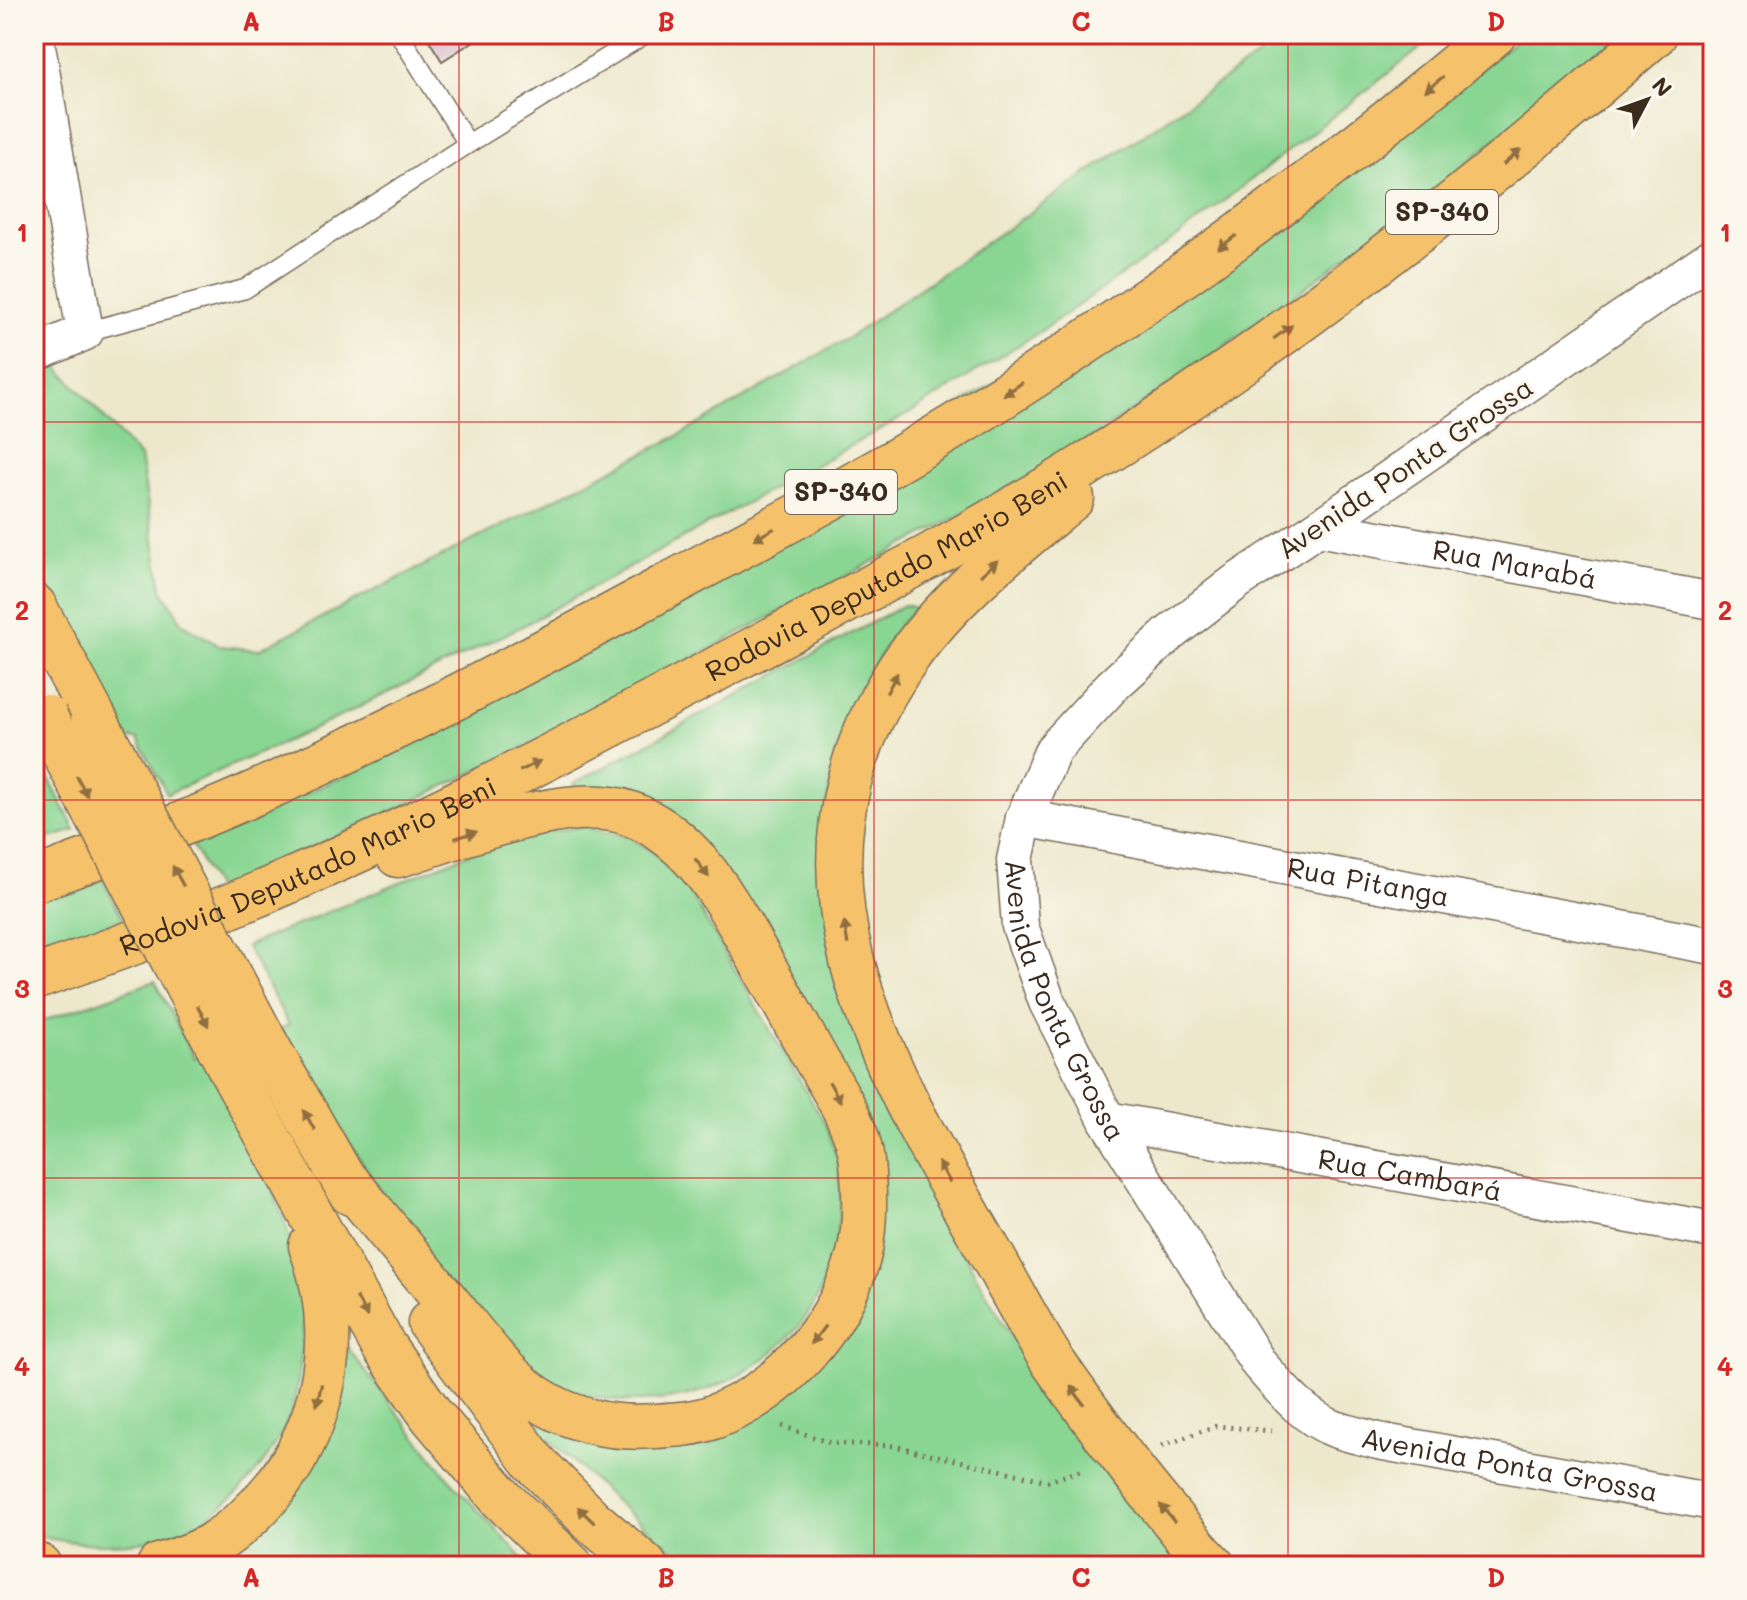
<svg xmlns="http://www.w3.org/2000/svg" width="1747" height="1600" viewBox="0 0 1747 1600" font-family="Mali,sans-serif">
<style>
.green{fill:#89d693;stroke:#628058;stroke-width:2}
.building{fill:#cd9fc0}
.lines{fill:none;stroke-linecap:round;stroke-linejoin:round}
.lane-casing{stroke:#796c5b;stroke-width:21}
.street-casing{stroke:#796c5b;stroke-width:39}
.highway-casing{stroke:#796c5b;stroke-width:47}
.path{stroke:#796c5b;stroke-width:5;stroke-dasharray:2 6;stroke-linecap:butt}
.lane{stroke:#fff;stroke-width:18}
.street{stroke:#fff;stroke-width:36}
.highway{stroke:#f5c16b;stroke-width:44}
.highway-bridge-casing{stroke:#796c5b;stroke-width:47;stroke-linecap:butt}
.highway-bridge{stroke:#f5c16b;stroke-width:44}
.oneway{fill:#8f6e41}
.grid{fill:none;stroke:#d62828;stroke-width:2;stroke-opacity:0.55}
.labels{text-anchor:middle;stroke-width:6;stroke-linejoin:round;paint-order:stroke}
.shield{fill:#fbf7ec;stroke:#75685c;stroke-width:2}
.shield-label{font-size:26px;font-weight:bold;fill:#3b2a1e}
.street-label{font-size:28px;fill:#3b2a1e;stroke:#fbf7ec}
.neatline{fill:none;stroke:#d62828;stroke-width:3}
.grid-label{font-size:26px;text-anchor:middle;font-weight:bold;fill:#d62828}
</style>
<rect width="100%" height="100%" fill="#fbf7ec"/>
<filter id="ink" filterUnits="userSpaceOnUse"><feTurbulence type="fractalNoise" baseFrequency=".0125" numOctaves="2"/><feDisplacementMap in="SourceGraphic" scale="16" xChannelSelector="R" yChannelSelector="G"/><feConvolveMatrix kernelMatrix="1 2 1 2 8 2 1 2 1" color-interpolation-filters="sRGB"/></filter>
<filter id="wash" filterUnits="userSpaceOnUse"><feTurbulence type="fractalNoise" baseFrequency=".006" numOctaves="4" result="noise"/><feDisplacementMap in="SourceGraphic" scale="32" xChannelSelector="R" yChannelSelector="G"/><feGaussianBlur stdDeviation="1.8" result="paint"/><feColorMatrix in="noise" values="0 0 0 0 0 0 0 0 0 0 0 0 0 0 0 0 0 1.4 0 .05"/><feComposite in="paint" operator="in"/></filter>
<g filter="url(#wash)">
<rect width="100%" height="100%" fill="#ede8cc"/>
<g class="green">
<path d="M 1290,34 L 1439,34 L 1181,234 L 1038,333 L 905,416 L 526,624 L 329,722 L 167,794 L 138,739 L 126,738 L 34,561 L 34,363 L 41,361 L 58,367 L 140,457 L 162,589 L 182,623 L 220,646 L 258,650 L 674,438 L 848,338 Z"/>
<path d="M 1523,34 L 1621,34 L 1585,66 L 1439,186 L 1282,305 L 1148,400 L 1028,479 L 536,742 L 397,809 L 217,891 L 192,845 L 362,768 L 1396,139 Z"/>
<path d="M 904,605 L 916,608 L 900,624 L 851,703 L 837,747 L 826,809 L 873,1074 L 975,1274 L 1009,1332 L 1092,1456 L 1131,1506 L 1185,1566 L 692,1566 L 625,1510 L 541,1432 L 543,1419 L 714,1431 L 880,1236 L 766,939 L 573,784 Z"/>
<path d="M 34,749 L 75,830 L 34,843 Z"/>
<path d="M 584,827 L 629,837 L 660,857 L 684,883 L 827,1127 C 831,1140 837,1154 839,1168 C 844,1218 833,1283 801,1323 C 731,1411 595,1429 509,1354 C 494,1342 482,1324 469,1309 C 454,1293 437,1277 424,1259 C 410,1240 398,1219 385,1198 C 349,1142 314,1086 280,1029 L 289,1025 L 246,946 L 470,853 L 535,833 Z"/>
<path d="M 101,877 L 123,919 L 34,948 L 34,902 Z"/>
<path d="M 155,981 L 194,1058 L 205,1055 C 241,1128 288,1203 301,1284 C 306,1320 302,1384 289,1417 C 267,1470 218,1524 160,1538 C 117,1548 77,1544 34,1536 L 34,1024 Z"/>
<path d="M 347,1347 L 450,1480 L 530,1566 L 202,1566 Z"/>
</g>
<g id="blocks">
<path class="building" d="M 425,34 L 485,34 L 442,61 Z"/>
</g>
</g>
<g filter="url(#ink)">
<use href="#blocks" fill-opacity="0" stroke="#796c5b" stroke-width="2"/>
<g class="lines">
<g class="lane-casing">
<g id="lane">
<path d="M 399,34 L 468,144"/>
<path d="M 85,332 L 245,289 L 468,144 L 645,34"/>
</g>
</g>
<g class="street-casing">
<g id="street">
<path id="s1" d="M 1713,256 L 1318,528 L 1236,582 L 1169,634 L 1112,686 L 1053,750 L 1024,818 L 1015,860 L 1020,926 L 1047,1002 L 1107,1120 L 1259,1364 C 1280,1388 1304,1418 1335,1429 C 1349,1434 1364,1437 1378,1441 L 1713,1502"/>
<path d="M 34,354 L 85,332 L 35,34"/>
<path id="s2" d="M 1318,528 L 1713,601"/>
<path id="s3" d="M 1024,818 L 1713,946"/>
<path id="s4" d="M 1107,1120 L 1713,1230"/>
</g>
</g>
<g class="highway-casing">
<g id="highway">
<path d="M 1072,498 C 1011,549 942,603 898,671 C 768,874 879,1060 984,1242 C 1007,1281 1028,1324 1053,1362 C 1088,1412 1124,1462 1164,1509 C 1180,1528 1195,1549 1213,1566"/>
<path d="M 34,606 L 93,716"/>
<path d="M 34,880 C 106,854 178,827 248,796 C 394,732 534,658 674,582 C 777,527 880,473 979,411 C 1159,299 1331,171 1494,34"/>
<path id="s5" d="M 34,978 C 99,955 165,932 230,906 C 399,837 562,751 724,665 C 841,603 960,543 1073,473 C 1280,346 1473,194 1655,34"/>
<path d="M 266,1044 L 351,1193"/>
<path d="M 230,1068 L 384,1347 L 432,1416 L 502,1499 L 571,1566"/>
<path d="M 335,1167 C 373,1213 411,1259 449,1304 C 478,1339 507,1382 547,1404 C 581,1423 616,1429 654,1426 C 673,1425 695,1424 713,1417 C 782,1392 838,1328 858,1258 C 866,1229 865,1193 862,1162 C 859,1128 834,1090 817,1061 C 798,1027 778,992 759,958 C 726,901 694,836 628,813 C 569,792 458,837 398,855"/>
<path d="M 430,1323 L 535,1463 L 591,1520 L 645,1566"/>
<path d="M 34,1565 L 39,1566"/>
<path d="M 159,1566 C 175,1561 195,1555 210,1546 C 312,1482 353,1358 311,1246"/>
</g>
</g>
<g class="path">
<path d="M 782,1426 L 830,1443 L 894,1446 L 1048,1481 L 1083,1470"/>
<path d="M 1162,1446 L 1216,1426 L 1272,1431"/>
</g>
<use href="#lane" class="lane"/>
<use href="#street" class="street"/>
<use href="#highway" class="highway"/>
<g class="highway-bridge-casing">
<g id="highway-bridge">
<path d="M 93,716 L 266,1044"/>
<path d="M 45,717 L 230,1068"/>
</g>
</g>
<use href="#highway-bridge" class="highway-bridge"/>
</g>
<defs><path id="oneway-solid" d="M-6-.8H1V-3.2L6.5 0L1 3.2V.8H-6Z" transform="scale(2)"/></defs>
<g class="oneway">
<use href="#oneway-solid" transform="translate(1434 84) rotate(141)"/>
<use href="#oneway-solid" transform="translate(1512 157) rotate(-40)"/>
<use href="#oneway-solid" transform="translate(1227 242) rotate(144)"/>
<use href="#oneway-solid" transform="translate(1283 332) rotate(-36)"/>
<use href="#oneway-solid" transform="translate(1013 389) rotate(146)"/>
<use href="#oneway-solid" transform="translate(764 534) rotate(152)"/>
<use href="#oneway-solid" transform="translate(989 568) rotate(-42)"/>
<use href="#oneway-solid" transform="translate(892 683) rotate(-62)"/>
<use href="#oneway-solid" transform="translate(530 766) rotate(-27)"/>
<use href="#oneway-solid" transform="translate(82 786) rotate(62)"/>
<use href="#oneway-solid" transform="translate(466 835) rotate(-17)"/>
<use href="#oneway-solid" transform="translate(702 868) rotate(53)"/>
<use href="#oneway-solid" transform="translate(178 876) rotate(-118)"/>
<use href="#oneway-solid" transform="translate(846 933) rotate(-99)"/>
<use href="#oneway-solid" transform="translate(203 1016) rotate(62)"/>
<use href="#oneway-solid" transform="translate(835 1092) rotate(60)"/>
<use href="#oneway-solid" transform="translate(309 1120) rotate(-119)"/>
<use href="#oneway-solid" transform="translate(944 1172) rotate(-120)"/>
<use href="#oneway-solid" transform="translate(362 1307) rotate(61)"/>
<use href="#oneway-solid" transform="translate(818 1335) rotate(127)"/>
<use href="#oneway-solid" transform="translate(319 1395) rotate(103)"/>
<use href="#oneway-solid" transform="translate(1077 1395) rotate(-126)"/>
<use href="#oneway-solid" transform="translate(1167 1513) rotate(-130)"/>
<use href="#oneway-solid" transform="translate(586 1515) rotate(-135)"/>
</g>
</g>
<path class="grid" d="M 459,34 L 459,1566M 874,34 L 874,1566M 1288,34 L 1288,1566M 34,422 L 1713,422M 34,800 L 1713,800M 34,1178 L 1713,1178"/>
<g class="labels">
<g class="shield">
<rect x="1386" y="190" width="112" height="44" rx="6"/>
<rect x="785" y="470" width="112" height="44" rx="6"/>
</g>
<g class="shield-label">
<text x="1442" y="221">SP-340</text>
<text x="841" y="501">SP-340</text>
</g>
<g class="street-label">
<text transform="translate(1405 468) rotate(-34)" y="10">Avenida Ponta Grossa</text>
<text dy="10" stroke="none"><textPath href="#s2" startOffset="200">Rua Marabá</textPath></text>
<text dy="10" stroke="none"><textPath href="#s5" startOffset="944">Rodovia Deputado Mario Beni</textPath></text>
<text dy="10" stroke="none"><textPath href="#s5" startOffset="296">Rodovia Deputado Mario Beni</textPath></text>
<text dy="10" stroke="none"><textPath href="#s3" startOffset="350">Rua Pitanga</textPath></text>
<text dy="10" stroke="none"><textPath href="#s1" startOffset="1094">Avenida Ponta Grossa</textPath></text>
<text dy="10" stroke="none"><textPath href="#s4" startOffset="308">Rua Cambará</textPath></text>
<text dy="10" stroke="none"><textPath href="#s1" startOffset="1790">Avenida Ponta Grossa</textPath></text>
</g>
</g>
<rect width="1747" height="1600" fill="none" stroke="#fbf7ec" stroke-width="88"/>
<g transform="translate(1647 100) rotate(49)" stroke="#fbf7ec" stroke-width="6" paint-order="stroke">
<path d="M0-6L14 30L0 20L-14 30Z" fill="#3b2a1e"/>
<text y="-12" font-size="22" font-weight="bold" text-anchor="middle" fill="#3b2a1e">N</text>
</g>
<rect x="44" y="44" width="1659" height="1512" class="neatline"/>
<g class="grid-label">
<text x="251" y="31">A</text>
<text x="666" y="31">B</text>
<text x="1081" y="31">C</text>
<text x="1496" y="31">D</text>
<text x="22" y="242">1</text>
<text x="1725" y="242">1</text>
<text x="22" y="620">2</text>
<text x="1725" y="620">2</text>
<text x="22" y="998">3</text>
<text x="1725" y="998">3</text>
<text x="22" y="1376">4</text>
<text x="1725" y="1376">4</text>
<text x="251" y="1587">A</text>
<text x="666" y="1587">B</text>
<text x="1081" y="1587">C</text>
<text x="1496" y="1587">D</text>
</g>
</svg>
